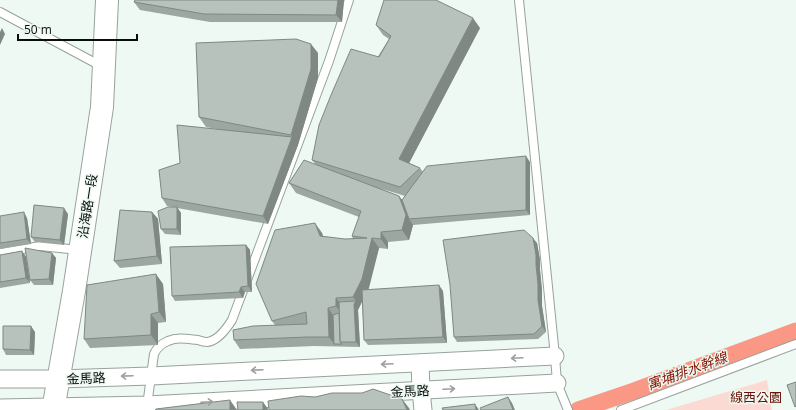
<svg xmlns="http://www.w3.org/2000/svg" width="796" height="410" viewBox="0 0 796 410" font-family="'Open Sans','Noto Sans TC',sans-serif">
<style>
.green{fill:#fbdad3}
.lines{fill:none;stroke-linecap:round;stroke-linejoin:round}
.canal{stroke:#fa9885;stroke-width:17}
.lane-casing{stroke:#97a29c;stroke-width:10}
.street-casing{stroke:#97a29c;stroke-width:19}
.secondary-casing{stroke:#97a29c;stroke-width:24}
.lane{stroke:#fff;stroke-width:8}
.street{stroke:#fff;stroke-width:17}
.secondary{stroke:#fff;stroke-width:22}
.wall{fill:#9da7a1;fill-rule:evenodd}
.shaded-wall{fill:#7f8883}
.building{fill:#b6c2bb;stroke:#7f8883}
.oneway{stroke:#9d9e9d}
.labels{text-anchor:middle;stroke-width:3;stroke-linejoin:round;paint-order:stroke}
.street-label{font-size:13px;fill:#090d0b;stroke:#edf9f2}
.park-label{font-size:13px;fill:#691206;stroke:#edf9f2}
.water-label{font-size:14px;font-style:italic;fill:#871201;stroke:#edf9f2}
</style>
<rect width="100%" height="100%" fill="#edf9f2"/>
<path class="green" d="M 767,380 L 772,410 L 666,410 Z"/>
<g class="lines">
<path class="canal" d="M 578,410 L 634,391 L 796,331"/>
<g class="lane-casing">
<g id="lane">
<path d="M 519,0 L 555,356 L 557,383 L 568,410"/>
<path d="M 0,12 L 101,66"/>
<path d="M 0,253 L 40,246 L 79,250"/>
<path d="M 147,406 L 154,354 C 157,347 161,344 168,341 C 178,337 187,339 198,340 C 201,341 204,342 207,342 C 218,341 227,328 232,320 L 329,61 L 349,0"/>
<path d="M 621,410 L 796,344"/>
</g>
</g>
<g class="street-casing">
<g id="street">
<path d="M 420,363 L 421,390 L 423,410"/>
<path d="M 0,379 L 58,379 L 151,376 L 555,356"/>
<path d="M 0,408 L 147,405 L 557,383"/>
</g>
</g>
<g class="secondary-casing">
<path id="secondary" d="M 53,410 L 74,291 L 102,107 L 107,0"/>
</g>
<use href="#lane" class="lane"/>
<use href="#street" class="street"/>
<use href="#secondary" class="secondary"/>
</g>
<g class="wall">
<path d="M 344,0 L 342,22 L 210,22 L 140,10 L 134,2 Z"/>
<path d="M 376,25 L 480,28 L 409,163 L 420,168 L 423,172 L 530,162 L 530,215 L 413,225 L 409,240 L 388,242 L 388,249 L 379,248 L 368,290 L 443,291 L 447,343 L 368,345 L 364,340 L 362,301 L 358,310 L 360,347 L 314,346 L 240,349 L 234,340 L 275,325 L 272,321 L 322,233 L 323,237 L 345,239 L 353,239 L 352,236 L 359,217 L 296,193 L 289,183 L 316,165 L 312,160 L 389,39 L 383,35 ZM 379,188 L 405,196 L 402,200 L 399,196 Z"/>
<path d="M 318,53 L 318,78 L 298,145 L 268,224 L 177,208 L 181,213 L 181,235 L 165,234 L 161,229 L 173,207 L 167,206 L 162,198 L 217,129 L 206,127 L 199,117 Z"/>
<path d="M 152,212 L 158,219 L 162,264 L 120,268 L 114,261 Z"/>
<path d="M 68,214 L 64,245 L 35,242 L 31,237 Z"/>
<path d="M 0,216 L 27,218 L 31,244 L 0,249 Z"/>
<path d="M 537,243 L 540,260 L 540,270 L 542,290 L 542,306 L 546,332 L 538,339 L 457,342 L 454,337 Z"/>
<path d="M 246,245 L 250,250 L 252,292 L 245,292 L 243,298 L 175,301 L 172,296 Z"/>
<path d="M 22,251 L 26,257 L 30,283 L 0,288 L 0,255 Z"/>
<path d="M 52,253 L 56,258 L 53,285 L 34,285 L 30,280 Z"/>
<path d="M 163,284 L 166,322 L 158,323 L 158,345 L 90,348 L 84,339 Z"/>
<path d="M 35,332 L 34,355 L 6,355 L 3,349 Z"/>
</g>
<g class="shaded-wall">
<path d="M 338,0 L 344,0 L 342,22 L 336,15 Z"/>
<path d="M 473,18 L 480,28 L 406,169 L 399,159 Z"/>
<path d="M 2,28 L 5,34 L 0,45 L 0,32 Z"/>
<path d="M 311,44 L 318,53 L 318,78 L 298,145 L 268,224 L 263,216 L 292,137 L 291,135 Z"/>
<path d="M 526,156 L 530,162 L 530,215 L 526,210 Z"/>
<path d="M 399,196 L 406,205 L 409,219 L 413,225 L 409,240 L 402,230 Z"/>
<path d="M 177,207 L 181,213 L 181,235 L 177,229 Z"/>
<path d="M 64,208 L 68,214 L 64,245 L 60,240 Z"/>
<path d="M 24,212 L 27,218 L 31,244 L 27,239 Z"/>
<path d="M 152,212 L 158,219 L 162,264 L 157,256 Z"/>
<path d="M 315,223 L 322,233 L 326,246 L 320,236 Z"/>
<path d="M 381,232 L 388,242 L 388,249 L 381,239 Z"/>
<path d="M 372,238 L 379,248 L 369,288 L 358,310 L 360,347 L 356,342 L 354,304 L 356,301 L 353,297 Z"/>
<path d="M 533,238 L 537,243 L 540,260 L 540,270 L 542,290 L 542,306 L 546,332 L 542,326 L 538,300 Z"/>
<path d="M 246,245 L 250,250 L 252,292 L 248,286 Z"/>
<path d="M 22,251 L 26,257 L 30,283 L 26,278 Z"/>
<path d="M 52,253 L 56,258 L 53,285 L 49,279 Z"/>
<path d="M 156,274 L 163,284 L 166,322 L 159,312 Z"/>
<path d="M 439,285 L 443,291 L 447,343 L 443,337 Z"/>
<path d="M 241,287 L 245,292 L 243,298 L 239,292 Z"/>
<path d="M 336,298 L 343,307 L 341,313 L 336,306 Z"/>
<path d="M 328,308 L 335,318 L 334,344 L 329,337 Z"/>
<path d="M 151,314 L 158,323 L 158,345 L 151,335 Z"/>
<path d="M 31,326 L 35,332 L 34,355 L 30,350 Z"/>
<path d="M 508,397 L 512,403 L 515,410 L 513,410 Z"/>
<path d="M 402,399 L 409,408 L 410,410 L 407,410 Z"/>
<path d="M 230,400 L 237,410 L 230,410 Z"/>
<path d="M 263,402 L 268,409 L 268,410 L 263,410 Z"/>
<path d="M 475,404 L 479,410 L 476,410 Z"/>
</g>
<g class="building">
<path d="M 135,0 L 338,0 L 336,15 L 204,14 L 134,2 Z"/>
<path d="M 384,0 L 436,0 L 473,18 L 399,159 L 420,168 L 400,187 L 312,160 L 319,125 L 331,95 L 351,49 L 379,57 L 391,36 L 376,25 Z"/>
<path d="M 296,39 L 311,44 L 311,69 L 291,135 L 199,117 L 196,43 Z"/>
<path d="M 177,125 L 292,137 L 263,216 L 162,198 L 159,170 L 180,163 Z"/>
<path d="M 526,156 L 526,210 L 409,219 L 402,200 L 427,166 Z"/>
<path d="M 304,160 L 399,196 L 406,215 L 402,230 L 381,232 L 381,239 L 372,238 L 362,279 L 353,297 L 336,298 L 336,306 L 328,308 L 329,337 L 307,337 L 234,340 L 233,330 L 253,326 L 307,324 L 306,312 L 272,321 L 256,284 L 275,230 L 315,223 L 320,236 L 345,239 L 367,238 L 352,236 L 361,211 L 289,183 Z"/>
<path d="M 34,205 L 64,208 L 60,240 L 31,237 Z"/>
<path d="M 168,207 L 177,207 L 177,229 L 161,229 L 158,211 Z"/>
<path d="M 120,210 L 152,212 L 157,256 L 114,261 Z"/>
<path d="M 24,212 L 27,239 L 0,243 L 0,216 Z"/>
<path d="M 524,230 L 533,238 L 536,255 L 536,265 L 538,284 L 538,300 L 542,326 L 534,334 L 454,337 L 450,285 L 443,240 Z"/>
<path d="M 246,245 L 248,286 L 241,287 L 239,292 L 172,296 L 170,247 Z"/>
<path d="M 25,248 L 52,253 L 49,279 L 30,280 Z"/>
<path d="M 22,251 L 26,278 L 0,282 L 0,255 Z"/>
<path d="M 156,274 L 159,312 L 151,314 L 151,335 L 84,339 L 87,285 Z"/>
<path d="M 439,285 L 443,337 L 364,340 L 362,290 Z"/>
<path d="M 356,301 L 354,304 L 356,342 L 340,342 L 339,302 Z"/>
<path d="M 339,313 L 340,342 L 342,344 L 334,344 L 333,315 Z"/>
<path d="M 3,326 L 31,326 L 30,350 L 3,349 Z"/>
<path d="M 796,382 L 796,406 L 795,407 L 787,385 Z"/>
<path d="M 373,389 L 402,399 L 407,410 L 269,410 L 268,401 L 301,396 L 315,397 L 332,393 L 362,393 Z"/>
<path d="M 508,397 L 513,410 L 481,410 L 480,408 Z"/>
<path d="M 230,400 L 230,410 L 155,410 L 156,409 Z"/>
<path d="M 237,402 L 263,402 L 263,410 L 238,410 Z"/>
<path d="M 475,404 L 476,410 L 443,410 L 442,408 Z"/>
</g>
<defs><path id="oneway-shaft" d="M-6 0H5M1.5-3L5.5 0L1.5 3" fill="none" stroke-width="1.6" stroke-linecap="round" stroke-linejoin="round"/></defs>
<g class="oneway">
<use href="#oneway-shaft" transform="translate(517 358) rotate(177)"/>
<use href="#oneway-shaft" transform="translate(387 364) rotate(177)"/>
<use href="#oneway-shaft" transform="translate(257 370) rotate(177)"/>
<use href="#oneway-shaft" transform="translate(127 376) rotate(178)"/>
<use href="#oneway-shaft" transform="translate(449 389) rotate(-3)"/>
<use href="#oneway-shaft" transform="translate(207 402) rotate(-3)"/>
</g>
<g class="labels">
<g class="street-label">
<text transform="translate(87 206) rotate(-81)" y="5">沿海路一段</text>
<text transform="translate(86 378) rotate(-2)" y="5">金馬路</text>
<text transform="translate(410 391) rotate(-3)" y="5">金馬路</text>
</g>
<g class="park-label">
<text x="756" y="402">線西公園</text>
</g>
<g class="water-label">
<text transform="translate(687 371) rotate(-20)" y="5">寓埔排水幹線</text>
</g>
</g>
<path d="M18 34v6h119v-6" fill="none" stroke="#090d0b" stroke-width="2"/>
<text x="24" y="34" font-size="12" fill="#090d0b" stroke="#edf9f2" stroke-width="3" paint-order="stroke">50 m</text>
</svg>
